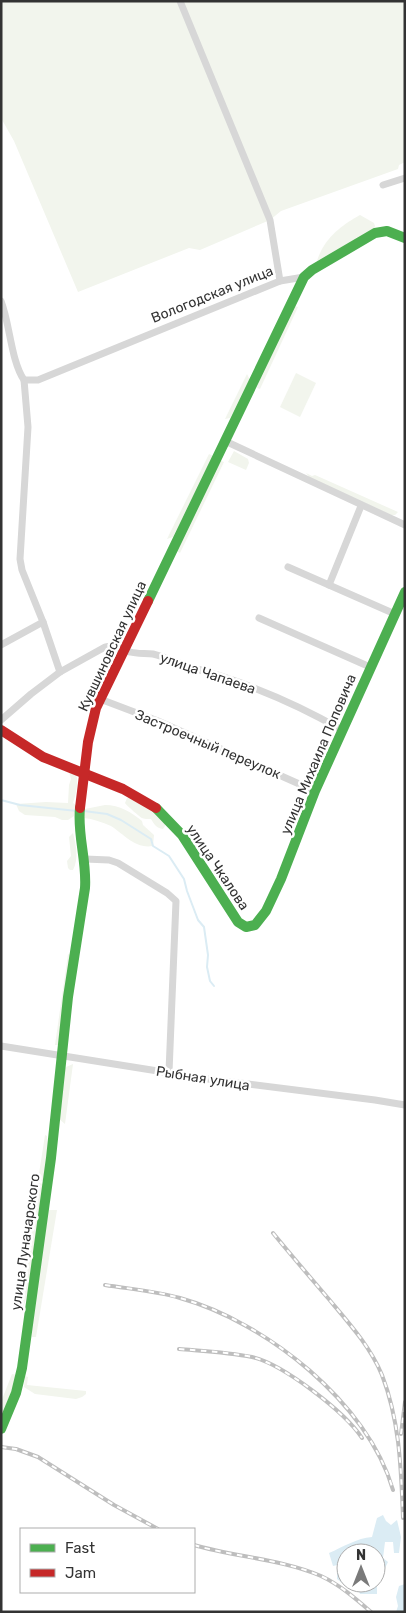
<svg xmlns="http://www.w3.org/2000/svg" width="406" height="1613" viewBox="0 0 406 1613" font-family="Rubik,sans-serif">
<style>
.green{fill:#f2f5ed}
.water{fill:#dbecf4}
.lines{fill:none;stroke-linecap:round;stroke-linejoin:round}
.stream{stroke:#dbecf4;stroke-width:2}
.street{stroke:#d7d7d7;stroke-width:7}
.fast{stroke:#4caf50;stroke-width:10}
.jam{stroke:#c62828;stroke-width:10}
.rail-casing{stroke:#bebebe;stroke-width:4}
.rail{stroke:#fff;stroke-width:2;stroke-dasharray:5.5;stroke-linecap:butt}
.labels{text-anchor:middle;stroke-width:5;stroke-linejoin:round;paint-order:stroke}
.street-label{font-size:14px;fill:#333;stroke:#fff}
</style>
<rect width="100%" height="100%" fill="#fff"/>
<g class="green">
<path d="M 1,1 L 405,1 L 405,162 L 399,165 L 398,169 L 281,211 L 270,220 L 200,250 L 189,248 L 78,292 L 14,141 L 1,118 Z"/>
<path d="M 360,215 L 374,223 L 375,226 L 374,229 L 317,261 C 323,240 341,225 360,215 Z"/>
<path d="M 294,306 L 298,307 L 260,389 L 257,388 L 261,374 Z"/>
<path d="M 296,373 L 316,383 L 300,417 L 280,407 Z"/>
<path d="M 247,374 L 250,380 L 230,418 L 225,419 Z"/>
<path d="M 234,451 L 248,459 L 249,463 L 246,470 L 228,462 Z"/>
<path d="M 209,454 L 213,456 L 173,537 L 167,539 Z"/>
<path d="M 219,460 L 224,462 L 180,553 L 175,550 Z"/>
<path d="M 306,473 L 312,476 L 315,475 L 398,512 L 395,515 L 391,515 L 310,478 Z"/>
<path d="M 69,772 L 76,774 C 79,783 76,794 73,803 L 76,805 L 74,816 L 68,820 L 62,820 L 55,817 L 25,815 L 19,811 L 16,804 L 46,802 L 68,803 L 69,785 L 71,779 Z"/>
<path d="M 127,798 C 142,797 154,813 165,823 L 165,826 L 163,829 C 156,828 154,824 151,819 C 149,819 143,819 142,818 C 140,817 126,805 125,803 Z"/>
<path d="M 105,805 C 120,805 131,812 142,821 L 143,825 L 154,835 L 153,846 C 135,849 125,835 111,826 C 102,822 93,819 84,818 L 85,809 Z"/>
<path d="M 73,833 C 76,845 79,859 73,870 L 70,870 L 68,868 L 67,861 L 71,856 L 69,837 Z"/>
<path d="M 68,954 L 70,955 L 59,1045 L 55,1045 Z"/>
<path d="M 73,1064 L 65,1124 L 59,1119 L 64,1070 L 66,1067 Z"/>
<path d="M 45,1135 L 47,1136 L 48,1152 L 44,1181 L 38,1180 Z"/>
<path d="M 38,1183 L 44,1184 L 29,1289 L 23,1309 L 21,1309 Z"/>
<path d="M 47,1210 L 57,1210 L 36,1337 L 32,1337 L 32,1320 Z"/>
<path d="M 12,1374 L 17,1375 L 1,1420 L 1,1402 Z"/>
<path d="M 25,1376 L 28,1377 L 27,1385 L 86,1391 L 86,1394 L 82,1397 L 76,1399 L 35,1394 L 24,1387 Z"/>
</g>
<g class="water">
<path d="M 383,1515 L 386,1521 L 391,1525 L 397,1520 L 401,1537 L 399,1553 L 394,1553 L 393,1542 L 385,1542 L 383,1558 L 388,1562 L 382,1574 L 376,1571 L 376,1553 L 346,1553 L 346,1563 L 333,1566 L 329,1553 C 343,1547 357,1538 372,1537 L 377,1518 Z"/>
<path d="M 337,1571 L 346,1572 L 346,1583 L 373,1583 L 377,1585 L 377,1594 L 360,1594 L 357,1587 L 349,1588 L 337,1579 Z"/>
<path d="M 405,1584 L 405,1612 L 396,1612 L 398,1606 L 396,1597 L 399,1586 Z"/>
</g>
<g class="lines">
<g class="stream">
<path d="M 1,800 L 20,805 L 77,811"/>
<path d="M 84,811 L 107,814 L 121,820 L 151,839 L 153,846 L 169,856 L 184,879 L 187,891 L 198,920 L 204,927 L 208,955 L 207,967 L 210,981 L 214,986"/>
</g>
<g class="street">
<path d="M 180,1 L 270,220 L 280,281"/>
<path d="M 383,185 L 405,178"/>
<path d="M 1,301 C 10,324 11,361 24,380 L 28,427 L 20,559 L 22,570 L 43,622 L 60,672"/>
<path d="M 24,380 L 38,380 L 280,281 L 304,277"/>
<path d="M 225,441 L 405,525"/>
<path d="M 288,567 L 395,614"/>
<path d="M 329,585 L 361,506"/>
<path d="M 259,618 L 370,667"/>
<path d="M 1,645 L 43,622"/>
<path d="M 100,699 L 158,721 L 315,791"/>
<path d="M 1,720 L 31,694 L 60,672 L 105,647 C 115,644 121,650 130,652 C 137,654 146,653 153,654 C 166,657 177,663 190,667 C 242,681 295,703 342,730"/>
<path d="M 85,859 L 109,860 L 118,863 L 167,893 L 176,901 L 169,1072"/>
<path d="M 1,1046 L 208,1079 L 375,1100 L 405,1105"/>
</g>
<g class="fast">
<path d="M 148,601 L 304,277 L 312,270 L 375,233 L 387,231 L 405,238"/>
<path d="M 156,808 L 182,835 L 238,922 L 246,927 L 255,925 L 266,911 L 281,879 L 315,791 L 405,592"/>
<path d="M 1,1429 L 16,1393 L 22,1368 L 51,1158 L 68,997 L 85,888 C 87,861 77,834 80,808"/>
</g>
<g class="jam">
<path d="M 1,730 L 43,757 L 123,789 L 156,808"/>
<path d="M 80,808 L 88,742 L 96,708 L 148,601"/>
</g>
<g class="rail-casing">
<g id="rail">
<path d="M 273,1233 C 291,1255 309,1276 327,1297 C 348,1322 370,1346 382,1375 C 400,1422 401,1469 403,1518"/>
<path d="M 105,1285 C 130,1289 156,1291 180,1298 C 266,1322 368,1403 393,1490"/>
<path d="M 179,1349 C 203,1351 228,1352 252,1357 C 283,1364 345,1412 362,1438"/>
<path d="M 401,1434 L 405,1402"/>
<path d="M 1,1447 L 16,1449 L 38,1457 L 114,1505 L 158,1529"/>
<path d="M 194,1545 C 235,1557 281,1559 321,1576 C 340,1585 355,1598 371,1612"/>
</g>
</g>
<use href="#rail" class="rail"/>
</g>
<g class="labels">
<g class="street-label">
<text transform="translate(212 294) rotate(-22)" y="5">Вологодская улица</text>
<text transform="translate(112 646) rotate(-65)" y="5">Кувшиновская улица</text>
<text transform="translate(208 673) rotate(19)" y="5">улица Чапаева</text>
<text transform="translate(208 744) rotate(23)" y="5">Застроечный переулок</text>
<text transform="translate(318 754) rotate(-67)" y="5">улица Михаила Поповича</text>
<text transform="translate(218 867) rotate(56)" y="5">улица Чкалова</text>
<text transform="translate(203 1078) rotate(9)" y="5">Рыбная улица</text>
<text transform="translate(25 1242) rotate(-82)" y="5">улица Луначарского</text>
</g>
</g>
<rect width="406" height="1613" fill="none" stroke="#333333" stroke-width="5"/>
<rect x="20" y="1528" width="175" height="65" fill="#ffffff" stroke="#adadad"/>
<rect x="30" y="1544" width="25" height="8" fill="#4caf50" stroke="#adadad"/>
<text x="65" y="1553" font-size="15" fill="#333333">Fast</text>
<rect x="30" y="1569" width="25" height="8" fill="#c62828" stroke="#adadad"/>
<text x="65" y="1578" font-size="15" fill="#333333">Jam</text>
<g transform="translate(361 1568)"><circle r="24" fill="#ffffff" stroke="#adadad"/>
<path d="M0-4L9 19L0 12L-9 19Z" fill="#7a7a7a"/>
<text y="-8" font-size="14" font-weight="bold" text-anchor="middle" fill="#333333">N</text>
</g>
</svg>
